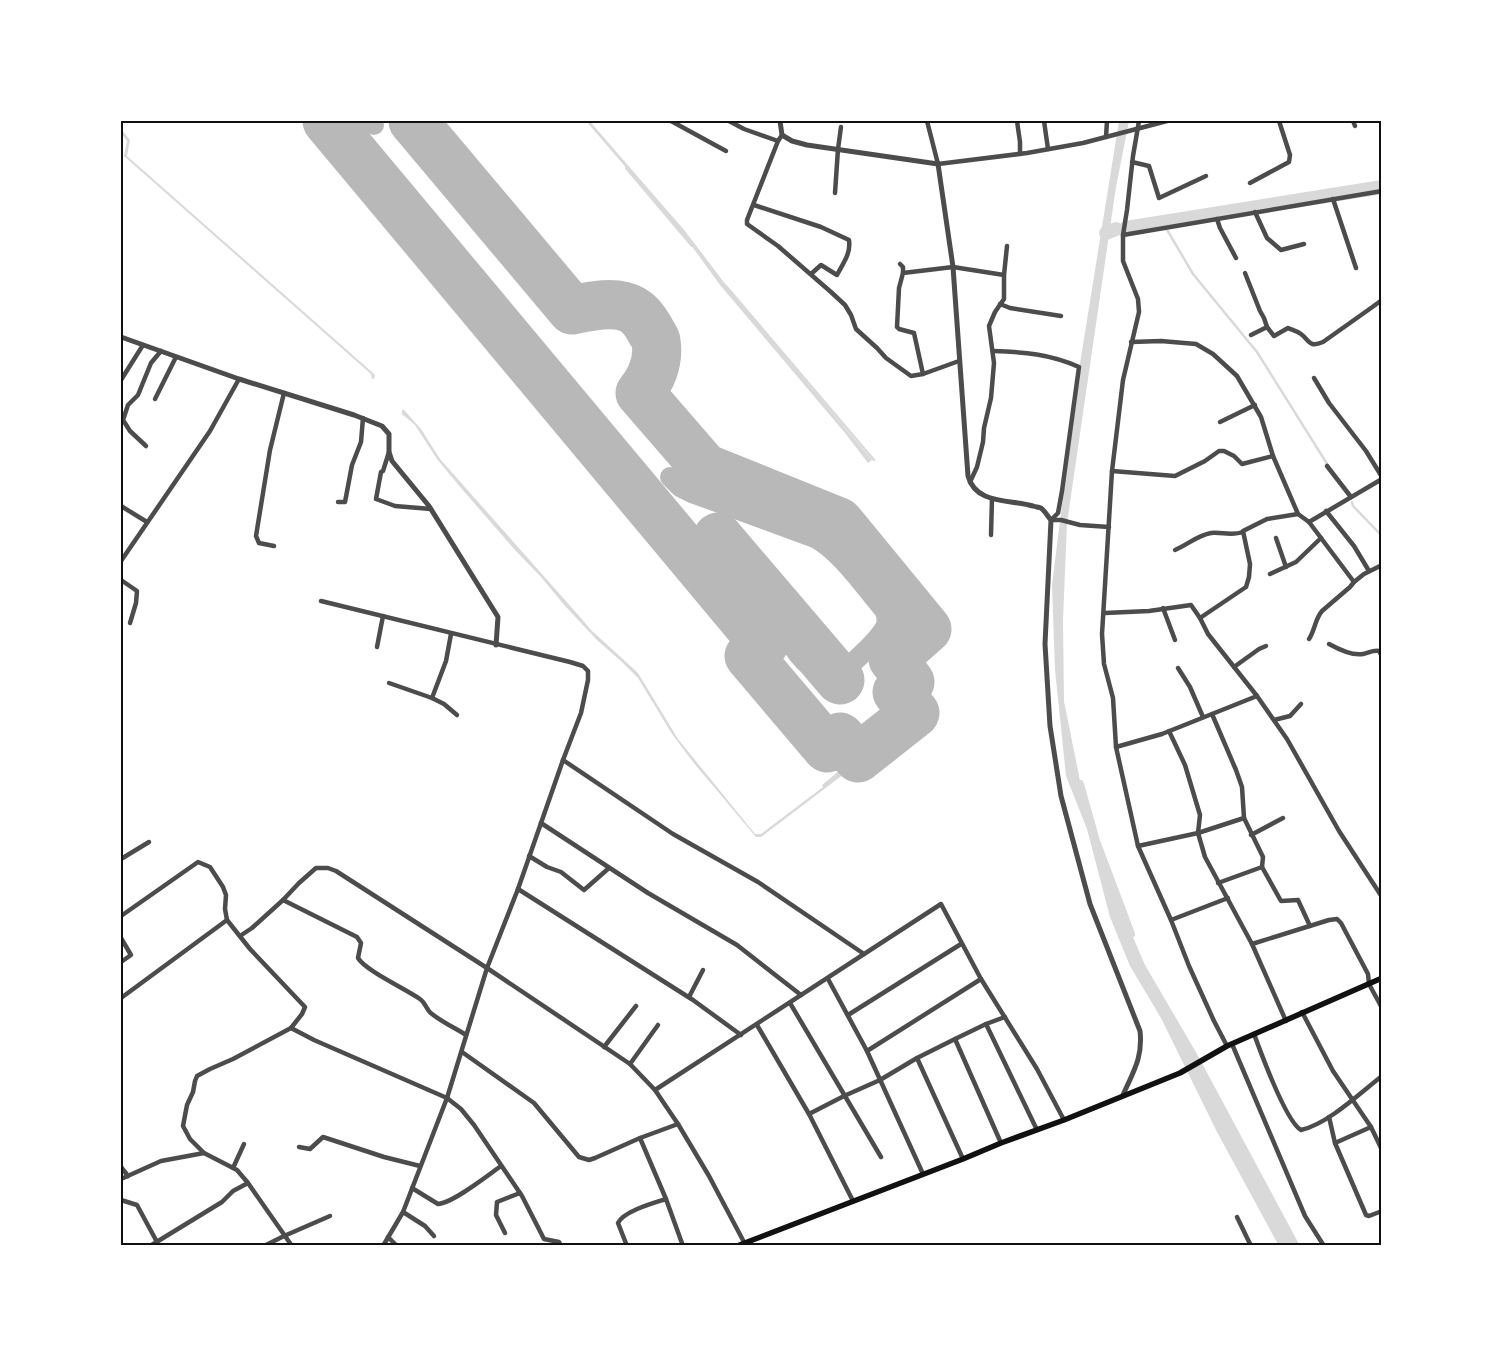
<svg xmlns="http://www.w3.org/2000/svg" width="1503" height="1367" viewBox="0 0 1503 1367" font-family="'Varela Round',sans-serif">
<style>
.water{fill:#d9d9d9}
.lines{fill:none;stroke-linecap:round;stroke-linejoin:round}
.stream{stroke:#d9d9d9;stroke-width:2.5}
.canal{stroke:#d9d9d9;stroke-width:8}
.river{stroke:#d9d9d9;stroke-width:14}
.taxiway{stroke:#b8b8b8;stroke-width:20}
.runway{stroke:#b8b8b8;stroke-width:49}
.minor{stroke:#4c4c4c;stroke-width:4.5}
.tertiary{stroke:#4c4c4c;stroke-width:5}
.secondary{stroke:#111;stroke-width:5.5}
.neatline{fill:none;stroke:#111;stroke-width:2}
</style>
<rect width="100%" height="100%" fill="#fff"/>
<g class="water">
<path d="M 586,121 L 590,121 L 593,125 L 685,231 L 739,302 L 872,460 L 868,463 L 845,433 L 720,285 L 683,234 Z"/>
<path d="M 1119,121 L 1129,121 L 1116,187 L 1067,523 L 1063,620 L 1064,701 L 1086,811 L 1114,893 L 1145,965 L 1197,1054 L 1300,1246 L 1279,1246 L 1217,1132 L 1161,1018 L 1130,966 L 1110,917 L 1087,829 L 1066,776 L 1055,670 L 1052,585 L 1078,376 Z"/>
<path d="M 121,129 L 130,140 L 127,156 L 373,373 L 375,375 L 374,379 L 372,379 L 371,374 L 124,156 L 127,141 L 121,133 Z"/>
<path d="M 402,410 L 404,410 L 421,429 L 440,459 L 580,617 L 591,630 L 638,673 L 678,739 L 755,834 L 761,834 L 823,787 L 822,785 L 840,770 L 844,774 L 761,837 L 756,837 L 693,762 L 672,734 L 638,678 L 622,662 L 597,640 L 565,606 L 541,577 L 515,550 L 461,488 L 437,459 L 415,425 L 402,414 Z"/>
</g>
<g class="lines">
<g class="stream">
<path d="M 626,168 L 692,246"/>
<path d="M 1160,222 L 1162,224"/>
<path d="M 1166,228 L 1193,274 L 1257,352 L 1329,467"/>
<path d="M 726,286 L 874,460"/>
<path d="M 1352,502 L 1353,506 L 1382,536"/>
</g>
<path class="canal" d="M 1080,784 L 1096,841 L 1131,934"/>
<g class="river">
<path d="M 1126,228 L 1382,187"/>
<path d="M 1106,233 L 1116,229"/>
</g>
<g class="taxiway">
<path d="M 370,121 L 374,125"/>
<path d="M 670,477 L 680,487 L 692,493 L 815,538 C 839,550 866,589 884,610 C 887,615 887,620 886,625 C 881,637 847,671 834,675 C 828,677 821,674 816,671 C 785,651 781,614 761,585"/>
</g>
<g class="runway">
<path d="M 327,121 L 764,644 L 749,656 L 827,748 L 840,737 L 858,758 L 915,713 L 897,692 L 910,682 L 893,659 L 927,629 L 839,522 L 705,468 L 640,393 C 652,378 659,360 656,341 C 655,337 651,332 649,328 C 645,321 640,314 633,310 C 616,300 590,306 572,310 L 413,121"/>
<path d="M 718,537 L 840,680"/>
</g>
<g class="minor">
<path d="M 671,121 L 726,151"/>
<path d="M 729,121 L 744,129 L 778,141"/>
<path d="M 927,121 L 938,164 L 1027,153 L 1083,143 L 1167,121"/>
<path d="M 1017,121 L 1020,142 L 1020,154"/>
<path d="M 1044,121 L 1048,149"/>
<path d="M 1139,121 L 1133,156 L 1127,210 L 1123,235 L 1123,261 L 1138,299 L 1139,312 L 1123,380 L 1112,471 L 1102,634 L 1104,664 L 1113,698 L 1116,747 L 1138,846 L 1171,920 L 1189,966 L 1214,1021 L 1227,1046"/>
<path d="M 1353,121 L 1355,126"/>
<path d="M 782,135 L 778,141 L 747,220 L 747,224 L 778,246 L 831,292 L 845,305 L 851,315 L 856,329 L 877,348 L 886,358 L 911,376 L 923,374 L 959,361"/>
<path d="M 1106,137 L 1107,121"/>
<path d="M 1132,162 L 1149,166 L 1159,198 L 1206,176"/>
<path d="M 1250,183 L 1289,162 L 1290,155 L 1279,121"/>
<path d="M 835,193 L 838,149 L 841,127"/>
<path d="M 1333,199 L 1356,268"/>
<path d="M 754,205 L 821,227 L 849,240 C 851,254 843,263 837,275 L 821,265 L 811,274"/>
<path d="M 1255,212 L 1267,238 L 1281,250 L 1304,244"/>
<path d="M 1217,219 L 1220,228 L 1236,258"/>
<path d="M 1123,235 L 1382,191"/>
<path d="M 900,264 L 903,267 L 903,273"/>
<path d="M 1245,273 L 1260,311 L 1264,318 L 1267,327"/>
<path d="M 1004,275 L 1007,246"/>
<path d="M 1000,304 L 1010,308 L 1061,316"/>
<path d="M 1251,335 L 1267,327 L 1274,336 L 1288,328 C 1292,330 1297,331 1301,334 C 1310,341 1309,348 1323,342 L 1371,308 L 1382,300"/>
<path d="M 1131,342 L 1161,341 L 1196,344 L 1213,354 L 1237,376 L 1261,417 L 1273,456 L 1298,514 L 1309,522 L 1354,582"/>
<path d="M 993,351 C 1024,352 1050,354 1079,367 L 1062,491 L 1058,513 L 1051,520"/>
<path d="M 923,374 L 914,333 L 899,329 L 897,327 L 899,288 L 903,273 L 953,267 L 1004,275 L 1004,299 L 995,312 L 989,326 L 994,363 L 991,398 L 984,428 L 983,442 L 977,467 L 970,482"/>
<path d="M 1314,378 L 1329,403 L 1366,451 L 1382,477"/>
<path d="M 121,380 L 143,345"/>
<path d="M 155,399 L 176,357"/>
<path d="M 1220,422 L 1255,405"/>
<path d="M 146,446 L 130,431 L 123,420 L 128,405 L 138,395 L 151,363 L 161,351"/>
<path d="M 389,452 L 383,471 L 381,472 L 376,499 L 395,506 L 431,509"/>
<path d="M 1327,466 L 1351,497"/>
<path d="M 1112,471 L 1175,476 L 1205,461 L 1219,451 L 1224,451 L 1234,456 L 1242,464 L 1273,456"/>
<path d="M 338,502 L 345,502 L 352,465 L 361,442 L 363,418"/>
<path d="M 121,506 L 147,522"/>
<path d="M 1326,511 L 1354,546 L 1369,571"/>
<path d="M 1051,520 L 1061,520 L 1080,525 L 1109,527"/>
<path d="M 1309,522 L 1382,479"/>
<path d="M 991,535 L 992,499"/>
<path d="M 1276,538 L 1286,567"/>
<path d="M 274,546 L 259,543 L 256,536 L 270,450 L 284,393"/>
<path d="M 1175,550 C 1187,545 1198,535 1211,533 C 1222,532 1232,536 1243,532"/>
<path d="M 121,561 L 210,431 L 239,379"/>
<path d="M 1270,574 L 1296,562 L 1321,538"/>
<path d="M 121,580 L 137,591 L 136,603 L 130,623"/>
<path d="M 321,601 L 570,662 L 583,666 L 588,671 L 588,680 L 581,713 L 563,760 L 518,889 L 487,968 L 447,1098 L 403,1212 L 383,1246"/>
<path d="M 1163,608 L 1175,640"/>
<path d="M 1105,613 L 1149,611 L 1191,605 L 1200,618 L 1208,634 L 1257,696 L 1287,739 L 1339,831 L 1382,897"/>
<path d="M 1200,618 L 1246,587 L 1249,577 L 1250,564 L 1243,531 L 1267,519 L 1298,514"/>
<path d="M 451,634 L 446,661 L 432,698 L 444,704 L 457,715"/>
<path d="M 1309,639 C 1315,630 1315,619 1322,611 L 1350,587 L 1354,582 L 1364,574 L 1382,565"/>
<path d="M 1329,644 C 1338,649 1352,656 1363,654 C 1369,653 1372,650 1379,651 L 1382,656"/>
<path d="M 377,647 L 383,616"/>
<path d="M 1234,667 L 1259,649 L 1266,646"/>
<path d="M 1178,668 L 1190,687 L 1203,717"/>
<path d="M 389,683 L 432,698"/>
<path d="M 1274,720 L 1290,716 L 1301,704"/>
<path d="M 1169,731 L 1185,765 L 1200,815 L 1198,833 L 1205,857 L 1252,944 L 1286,1021"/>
<path d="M 1116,747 L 1162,734 L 1257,696"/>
<path d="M 563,760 L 673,834 L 758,882 L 864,954"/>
<path d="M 541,823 L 648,893 L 737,945 L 801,995"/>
<path d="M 1251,835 L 1283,818"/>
<path d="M 1138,846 L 1198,833 L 1244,818 L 1242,787 L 1236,770 L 1212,714"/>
<path d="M 529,856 L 547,867 L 561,872 L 584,890 L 609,868"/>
<path d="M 121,859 L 149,842"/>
<path d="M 1262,867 L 1281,901 L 1298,900 L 1310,926"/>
<path d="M 1218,883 L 1262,867 L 1263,857 L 1244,818"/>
<path d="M 518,889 L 693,1000 L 741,1035"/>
<path d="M 121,916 L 198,862 L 210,867 L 223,887 L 226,895 L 225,909 L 227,920 L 250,949 L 305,1007 L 302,1014 L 291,1028 L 233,1059 L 210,1069 L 197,1076 L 195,1081 L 193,1092 L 187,1105 L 183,1126 L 190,1139 L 204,1153 L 237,1170 L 248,1183 L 292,1246"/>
<path d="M 1171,920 L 1228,898"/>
<path d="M 240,936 L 252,928 L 283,900"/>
<path d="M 121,938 L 131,955 L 121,962"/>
<path d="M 1252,944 L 1329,920 L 1337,919 L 1341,923 L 1368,974 L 1369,984 L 1382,1008"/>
<path d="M 828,979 L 867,1051 L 923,1174"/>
<path d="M 689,997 L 703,970"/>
<path d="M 121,998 L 227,920"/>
<path d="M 790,1003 L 881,1157"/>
<path d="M 1302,1012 L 1333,1071 L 1371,1127 L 1382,1150"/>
<path d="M 848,1015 L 961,944"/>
<path d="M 986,1024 L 1037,1130"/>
<path d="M 757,1025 L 809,1114 L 853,1201"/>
<path d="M 291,1028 L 314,1040 L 447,1098 L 461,1109 L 474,1125 L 522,1196 L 544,1239 L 559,1242 L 561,1246"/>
<path d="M 1254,1034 C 1261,1053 1286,1122 1301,1130 C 1328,1124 1360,1093 1382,1076"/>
<path d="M 466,1035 C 455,1028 442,1022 432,1014 C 426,1010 426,1003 420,999 C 406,989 366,971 358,958 L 361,943 L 357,937 L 283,900 L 299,883 L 316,868 L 328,868 L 336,871 L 487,968 L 630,1064 L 655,1090 L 678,1124 L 709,1176 L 745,1244"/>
<path d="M 955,1039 L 1001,1143"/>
<path d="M 1232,1044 L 1305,1216 L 1324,1246"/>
<path d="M 604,1047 L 636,1006"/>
<path d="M 867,1051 L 981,979"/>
<path d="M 462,1052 L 534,1103 L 579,1157 L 589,1160 L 595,1158 L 640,1138 L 678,1124"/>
<path d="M 917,1058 L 963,1159"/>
<path d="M 630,1064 L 658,1025"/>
<path d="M 655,1090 L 941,904 L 981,979 L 1037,1069 L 1064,1120"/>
<path d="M 809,1114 L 844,1096 L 880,1080 L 917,1058 L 955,1039 L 986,1024 L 1005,1017"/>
<path d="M 1329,1117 L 1335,1143 L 1363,1208 L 1366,1215 L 1369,1216 L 1382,1211"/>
<path d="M 640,1138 L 666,1199 L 683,1246"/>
<path d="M 1335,1143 L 1371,1127"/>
<path d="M 299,1147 L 310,1149 L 323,1137 L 384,1157 L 420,1166"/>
<path d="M 121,1167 L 128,1176"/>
<path d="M 233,1168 L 244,1144"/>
<path d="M 121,1179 L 161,1161 L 204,1153"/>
<path d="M 412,1188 L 438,1204 C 453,1203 487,1176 501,1166"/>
<path d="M 121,1200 L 137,1205 L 157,1242"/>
<path d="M 403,1212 L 425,1226 L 434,1236"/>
<path d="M 1237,1217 L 1251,1246"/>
<path d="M 505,1233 L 496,1215 L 497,1202 L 520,1193"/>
<path d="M 284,1236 L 330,1216"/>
<path d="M 388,1237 L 397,1246"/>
<path d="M 150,1246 L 222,1202 L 233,1191 L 248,1183"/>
<path d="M 264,1246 L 284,1236"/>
<path d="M 627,1246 L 618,1223 C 624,1211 654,1203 666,1199"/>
</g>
<g class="tertiary">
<path d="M 780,121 L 782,135 L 792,141 L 807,145 L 938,164 L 953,267 L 968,476 C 976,505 1010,499 1033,506 C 1036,507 1038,507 1041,508 C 1045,511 1048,517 1051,520 L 1045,644 L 1050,726 L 1061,796 L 1090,904 L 1140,1031 C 1143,1058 1133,1072 1123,1095"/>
<path d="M 121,337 L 239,379 L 354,415 L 382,426 L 389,434 L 389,452 L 392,461 L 429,506 L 498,617 L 496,645"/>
</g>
<path class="secondary" d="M 737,1246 L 963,1159 L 1001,1143 L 1064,1120 L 1180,1073 L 1227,1046 L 1382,978"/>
</g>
<rect width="1503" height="1367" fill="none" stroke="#ffffff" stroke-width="245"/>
<rect x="122" y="122" width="1258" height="1122" class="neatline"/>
</svg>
